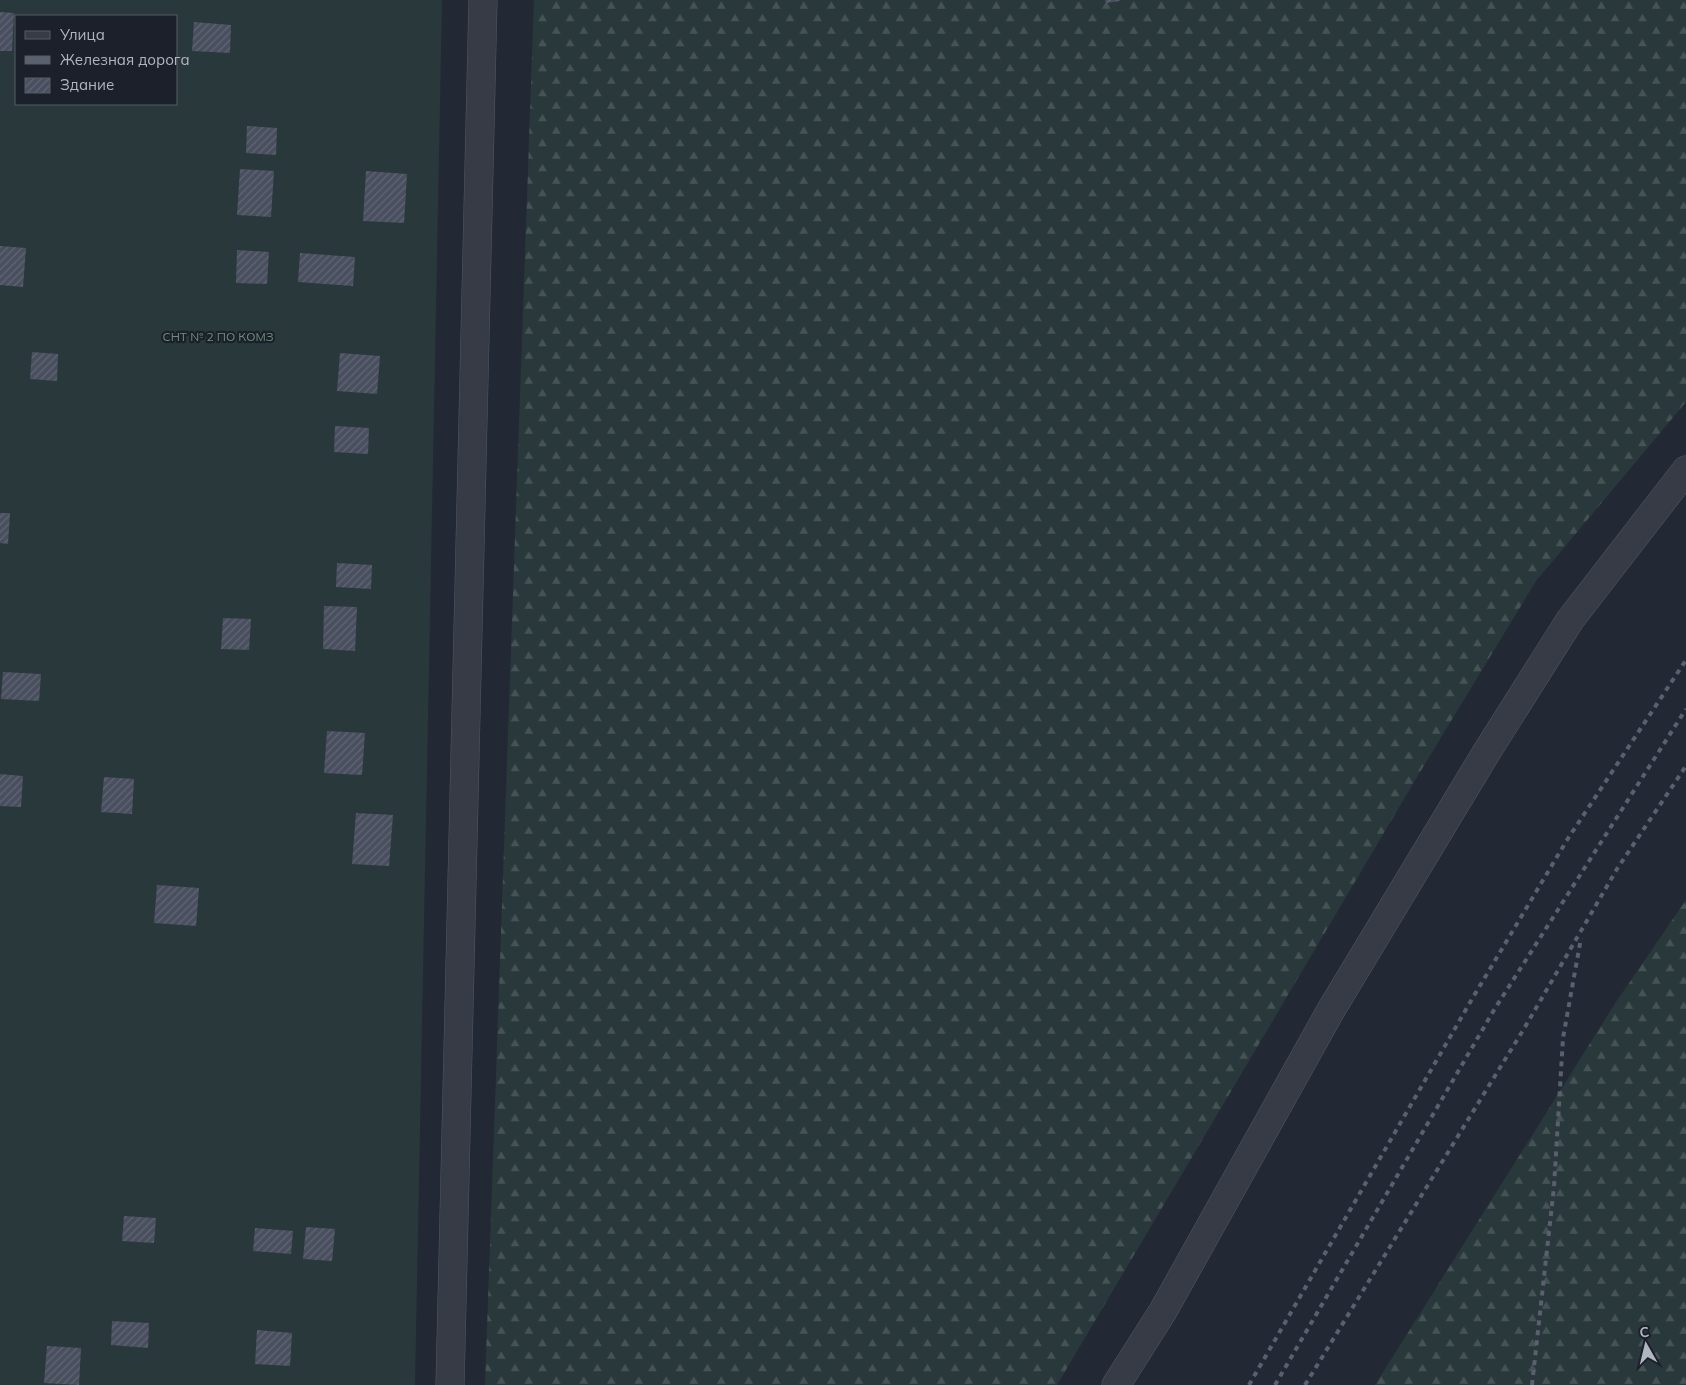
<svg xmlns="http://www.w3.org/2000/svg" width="1686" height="1385" viewBox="0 0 1686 1385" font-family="Mulish,sans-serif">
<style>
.forest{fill:url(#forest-firs)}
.garden{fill:#29383a;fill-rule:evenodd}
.building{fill:url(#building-hatch)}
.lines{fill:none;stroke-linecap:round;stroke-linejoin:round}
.minor-casing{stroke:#545864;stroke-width:29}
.minor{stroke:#363b46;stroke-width:28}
.rail{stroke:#5a606e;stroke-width:4;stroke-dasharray:5 5;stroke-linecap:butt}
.labels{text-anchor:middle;stroke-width:4.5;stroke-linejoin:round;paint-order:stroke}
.park-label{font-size:12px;fill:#6b9078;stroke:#1b202a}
</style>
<defs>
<pattern id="forest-firs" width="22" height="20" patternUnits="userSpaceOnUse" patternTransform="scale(1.25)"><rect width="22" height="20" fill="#29383a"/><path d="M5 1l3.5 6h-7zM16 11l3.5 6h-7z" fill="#465355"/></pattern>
<pattern id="building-hatch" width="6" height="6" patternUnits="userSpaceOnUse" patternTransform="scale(1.25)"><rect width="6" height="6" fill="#494f5f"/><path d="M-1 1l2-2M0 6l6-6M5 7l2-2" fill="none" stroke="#616674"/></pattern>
</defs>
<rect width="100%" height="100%" fill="#232835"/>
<g class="forest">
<path d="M 534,0 L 1686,0 L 1686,402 L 1536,581 L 1417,777 L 1057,1385 L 485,1385 Z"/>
<path d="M 1686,900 L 1686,1385 L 1375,1385 L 1616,1002 Z"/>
</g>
<path class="garden" d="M 0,0 L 442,0 L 415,1385 L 0,1385 ZM 16,16 L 176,16 L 176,104 L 16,104 Z"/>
<g class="building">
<path d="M 1105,0 L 1120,0 L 1120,1 L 1106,3 Z"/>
<path d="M 0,12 L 14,13 L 12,51 L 0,51 Z"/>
<path d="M 194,22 L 231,25 L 230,53 L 192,51 Z"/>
<path d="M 247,126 L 277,128 L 276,155 L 246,153 Z"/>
<path d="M 240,169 L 274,171 L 271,217 L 237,215 Z"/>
<path d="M 366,171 L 407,174 L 404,223 L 363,221 Z"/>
<path d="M 0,246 L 26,248 L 23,287 L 0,285 Z"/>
<path d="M 237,250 L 269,252 L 267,284 L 236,283 Z"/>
<path d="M 300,253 L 355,257 L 353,286 L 298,282 Z"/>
<path d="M 32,352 L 58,354 L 57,381 L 30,379 Z"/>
<path d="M 340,353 L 380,356 L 377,394 L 337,391 Z"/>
<path d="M 335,426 L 369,428 L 368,454 L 334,452 Z"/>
<path d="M 0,513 L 10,513 L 8,544 L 0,543 Z"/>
<path d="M 337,563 L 372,565 L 371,589 L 336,587 Z"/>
<path d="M 324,606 L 357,607 L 355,651 L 323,649 Z"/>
<path d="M 223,618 L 251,619 L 249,650 L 221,649 Z"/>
<path d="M 3,672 L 41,674 L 39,701 L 1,699 Z"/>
<path d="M 327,731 L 365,733 L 362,775 L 324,773 Z"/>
<path d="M 0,774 L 23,776 L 21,807 L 0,806 Z"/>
<path d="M 104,777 L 134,779 L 132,814 L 101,812 Z"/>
<path d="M 356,813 L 393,815 L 389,866 L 352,864 Z"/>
<path d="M 157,885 L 199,888 L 196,926 L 154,923 Z"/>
<path d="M 124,1216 L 156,1218 L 154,1243 L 122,1241 Z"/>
<path d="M 306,1227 L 335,1229 L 332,1261 L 303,1259 Z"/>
<path d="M 255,1228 L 293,1231 L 291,1254 L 253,1251 Z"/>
<path d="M 112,1321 L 149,1323 L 148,1348 L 111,1345 Z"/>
<path d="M 257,1330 L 292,1333 L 290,1366 L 255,1364 Z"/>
<path d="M 47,1346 L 81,1348 L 79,1385 L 44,1383 Z"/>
</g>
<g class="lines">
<g class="minor-casing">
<g id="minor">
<path d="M 450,1385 L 483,0"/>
<path d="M 1116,1385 L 1163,1311 L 1331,1010 L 1486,753 L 1570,620 L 1686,470"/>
</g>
</g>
<use href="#minor" class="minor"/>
<g class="rail">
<path d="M 1249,1385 L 1472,999 L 1567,840 L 1686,660"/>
<path d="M 1275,1385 L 1494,1010 L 1686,709"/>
<path d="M 1305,1385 L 1525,1027 L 1617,869 L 1686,766"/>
<path d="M 1532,1385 L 1554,1187 L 1563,1038 L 1581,938"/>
</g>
</g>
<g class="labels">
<g class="park-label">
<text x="218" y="341">СНТ № 2 ПО КОМЗ</text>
</g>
</g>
<rect x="15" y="15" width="162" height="90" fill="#1b202a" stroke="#575c67"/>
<rect x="25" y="31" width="25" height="8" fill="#363b46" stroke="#575c67"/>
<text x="60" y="40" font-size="15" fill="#b1b5c2">Улица</text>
<rect x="25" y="56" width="25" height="8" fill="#5a606e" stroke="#575c67"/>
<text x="60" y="65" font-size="15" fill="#b1b5c2">Железная дорога</text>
<rect x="25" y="78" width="25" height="15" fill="url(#building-hatch)" stroke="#575c67"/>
<text x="60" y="90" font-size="15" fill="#b1b5c2">Здание</text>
<g transform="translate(1646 1345) rotate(352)" stroke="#1b202a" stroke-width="4" paint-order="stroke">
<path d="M0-4L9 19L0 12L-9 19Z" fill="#b1b5c2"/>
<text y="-8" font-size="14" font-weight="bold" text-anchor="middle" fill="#b1b5c2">С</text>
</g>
</svg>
